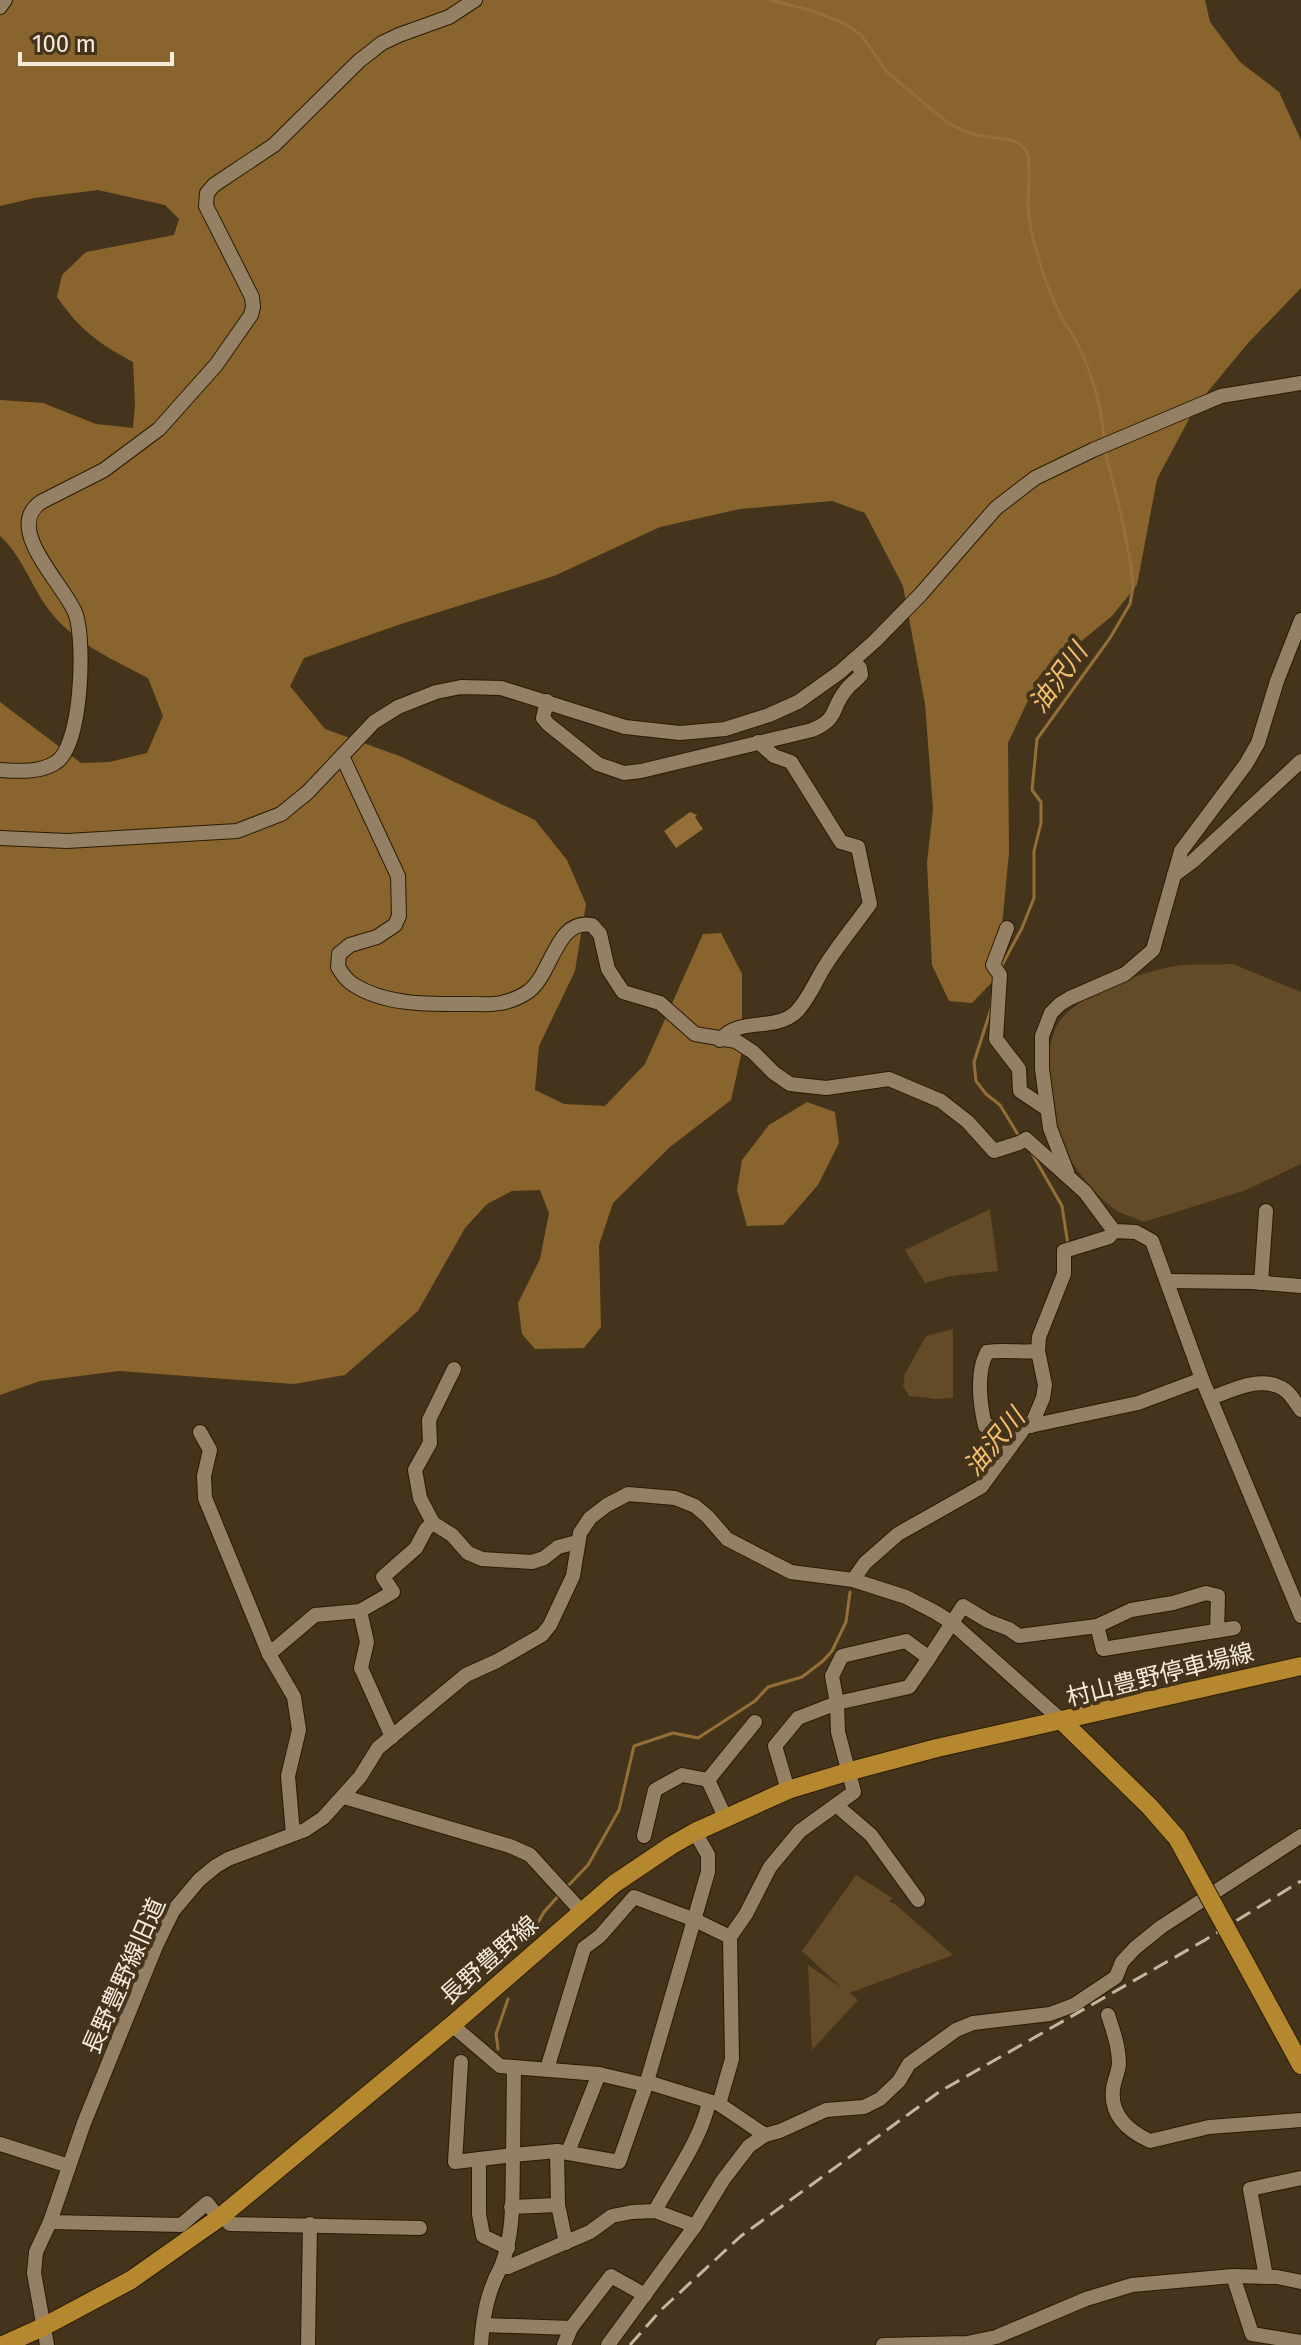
<svg xmlns="http://www.w3.org/2000/svg" width="1301" height="2345" viewBox="0 0 1301 2345" font-family="'Fira Sans','Noto Sans JP',sans-serif">
<style>
.green{fill:#634b27}
.forest{fill:#89652d}
.water{fill:#946f38}
.lines{fill:none;stroke-linecap:round;stroke-linejoin:round}
.stream{stroke:#946f38;stroke-width:3}
.minor-casing{stroke:#2a1b03;stroke-width:16}
.major-casing{stroke:#2a1b03;stroke-width:20}
.minor{stroke:#938065;stroke-width:14}
.major{stroke:#b5882f;stroke-width:18}
.rail{stroke:#c2b6a5;stroke-width:3;stroke-dasharray:16 8;stroke-linecap:butt}
.major-bridge-casing{stroke:#2a1b03;stroke-width:20;stroke-linecap:butt}
.major-bridge{stroke:#b5882f;stroke-width:18}
.labels{text-anchor:middle;stroke-width:8;stroke-linejoin:round;paint-order:stroke}
.street-label{font-size:24px;fill:#f6ebdd;stroke:#44341b}
.water-label{font-size:26px;font-style:italic;fill:#f4bf6e;stroke:#44341b}
</style>
<rect width="100%" height="100%" fill="#44341b"/>
<g class="green">
<path d="M 1233,964 L 1301,992 L 1301,1164 L 1246,1190 L 1144,1222 C 1135,1218 1124,1215 1116,1210 C 1100,1200 1076,1171 1067,1154 C 1050,1123 1037,1048 1062,1018 C 1084,992 1150,968 1184,965 C 1200,964 1217,965 1233,964 Z"/>
<path d="M 990,1209 L 998,1271 L 951,1276 L 925,1283 L 905,1250 Z"/>
<path d="M 953,1329 L 953,1398 L 937,1399 L 909,1396 L 903,1386 L 905,1374 L 926,1336 Z"/>
<path d="M 856,1875 L 892,1898 L 889,1902 L 895,1904 L 953,1955 L 849,1993 L 858,2000 L 812,2050 L 808,1965 L 842,1988 L 802,1951 Z"/>
</g>
<g class="forest">
<path d="M 0,0 L 1205,0 L 1210,22 L 1240,62 L 1279,92 L 1301,140 L 1301,288 L 1248,343 L 1196,406 L 1157,479 L 1137,585 L 1112,616 L 1040,675 L 1008,743 L 1009,853 L 997,977 L 972,1003 L 949,1001 L 932,965 L 927,863 L 933,809 L 925,704 L 903,586 L 865,513 L 832,501 L 740,509 L 660,527 L 554,576 L 401,624 L 304,658 L 290,686 L 325,729 L 402,757 L 535,820 L 567,860 L 586,904 L 575,971 L 539,1046 L 535,1090 L 564,1104 L 605,1106 L 645,1064 L 703,934 L 721,933 L 742,974 L 742,1051 L 731,1100 L 670,1147 L 613,1203 L 599,1245 L 601,1327 L 584,1348 L 535,1349 L 522,1334 L 518,1303 L 540,1259 L 549,1213 L 540,1190 L 512,1191 L 487,1204 L 465,1228 L 418,1311 L 345,1375 L 294,1384 L 119,1371 L 40,1381 L 0,1395 L 0,702 L 81,763 L 109,762 L 147,753 L 163,716 L 148,678 C 110,658 68,640 44,603 C 29,580 20,554 0,536 L 0,400 L 43,403 L 96,424 L 133,428 L 135,403 L 133,362 C 98,343 80,330 57,297 L 62,275 L 86,252 L 174,235 L 179,219 L 165,205 L 98,190 L 34,198 L 0,206 Z"/>
<path d="M 807,1102 L 835,1112 L 839,1143 L 818,1185 L 783,1225 L 747,1226 L 737,1190 L 742,1160 L 769,1125 Z"/>
</g>
<path class="water" d="M 690,812 L 697,815 L 695,817 L 703,829 L 676,848 L 664,831 Z"/>
<g class="lines">
<g class="stream">
<path d="M 770,0 L 813,11 L 845,24 L 861,35 L 887,72 L 948,123 C 957,128 966,132 976,135 C 991,139 1018,135 1027,152 C 1031,160 1028,195 1028,207 C 1029,220 1032,236 1036,249 C 1042,273 1051,297 1062,318 C 1066,326 1072,332 1075,339 C 1091,369 1102,406 1104,440"/>
<path d="M 1001,967 L 1022,928 L 1034,898 L 1034,851 L 1041,823 L 1041,802 L 1032,790 L 1037,739 L 1110,638 L 1130,604 L 1133,587 L 1131,565 L 1121,514 L 1105,451"/>
<path d="M 993,989 L 991,1009 L 974,1062 L 976,1081 L 986,1094 L 1000,1105 L 1020,1138"/>
<path d="M 1030,1150 L 1062,1206 L 1068,1245"/>
<path d="M 566,1888 L 588,1865 L 619,1810 L 634,1746 L 673,1733 L 698,1738 L 755,1701 L 768,1687 L 802,1677 L 823,1661 L 832,1651 L 846,1622 L 850,1592"/>
<path d="M 536,1926 L 544,1912 L 561,1893"/>
<path d="M 498,2049 L 496,2034 L 508,1999"/>
</g>
<g class="minor-casing">
<g id="minor">
<path d="M 0,7 L 5,0"/>
<path d="M 547,701 L 543,718 L 548,724 L 598,764 L 624,773 L 641,771 L 812,730 C 840,718 830,709 846,690 C 850,684 856,681 861,675 L 860,668 L 853,661"/>
<path d="M 342,756 L 398,876 L 399,916 L 395,925 L 377,937 L 350,945 L 339,954 L 338,967 C 342,974 347,981 354,985 C 387,1006 433,1004 470,1004 C 480,1004 491,1005 501,1003 C 510,1001 521,997 529,991 C 553,972 556,918 592,925 L 600,934 L 608,969 L 623,992 L 660,1003 L 695,1034 L 736,1041 L 753,1052 L 774,1073 L 790,1084 L 826,1088 L 889,1079 L 941,1101 L 968,1122 L 994,1151 L 1019,1143 L 1026,1139 L 1085,1192 L 1114,1231 L 1136,1232 L 1152,1241 L 1202,1379 L 1301,1616"/>
<path d="M 0,770 C 17,771 39,773 55,763 C 82,748 85,643 76,615 C 67,587 2,529 41,502 L 104,470 L 159,429 L 216,365 L 251,315 L 253,307 L 252,297 L 206,206 L 207,193 L 214,185 L 274,145 L 359,61 L 382,43 L 399,35 L 449,17 L 475,0"/>
<path d="M 0,838 L 67,841 L 237,831 L 281,814 L 308,792 L 374,722 L 398,707 L 436,692 L 461,687 L 501,688 L 625,727 L 680,733 L 725,729 L 769,715 L 798,702 L 840,672 L 875,641 L 921,594 L 996,508 L 1035,478 L 1093,450 L 1221,396 L 1301,383"/>
<path d="M 1174,875 L 1193,861 L 1301,761"/>
<path d="M 1007,928 L 993,965 L 1000,975 L 996,1039 L 1019,1069 L 1020,1091 L 1047,1109"/>
<path d="M 720,1040 C 741,1016 773,1032 795,1013 C 808,1001 816,980 825,966 C 839,944 855,925 870,904 L 858,847 L 841,842 L 791,762 L 774,756 L 758,742"/>
<path d="M 1067,1172 L 1050,1128 L 1042,1069 L 1042,1036 L 1051,1013 L 1060,1004 L 1070,998 L 1125,974 L 1153,950 L 1181,851 L 1246,764 L 1258,743 L 1277,681 L 1301,620"/>
<path d="M 1168,1281 L 1252,1282 L 1301,1286"/>
<path d="M 1261,1283 L 1266,1211"/>
<path d="M 1211,1398 C 1233,1390 1262,1374 1285,1390 C 1291,1394 1296,1404 1301,1410"/>
<path d="M 1031,1426 L 1043,1398 L 1045,1385 L 1038,1351 L 1039,1337 L 1064,1274 L 1064,1251 L 1109,1237 L 1114,1231"/>
<path d="M 1025,1427 L 985,1426 C 980,1404 976,1373 987,1352 C 1003,1349 1022,1353 1038,1351"/>
<path d="M 200,1432 L 210,1450 L 204,1476 L 205,1498 L 269,1654 L 294,1697 L 299,1730 L 288,1776 L 293,1834"/>
<path d="M 433,1523 L 420,1498 L 415,1470 L 430,1443 L 429,1420 L 454,1369"/>
<path d="M 853,1580 L 865,1563 L 898,1534 L 981,1487 L 1025,1427 L 1138,1403 L 1202,1379"/>
<path d="M 360,1611 L 367,1642 L 361,1668 L 392,1737"/>
<path d="M 1097,1626 L 1103,1649 L 1234,1628"/>
<path d="M 269,1654 L 315,1615 L 360,1611 L 393,1592 L 383,1577 L 416,1548 L 426,1529 L 433,1523 L 452,1535 L 468,1553 L 482,1559 L 532,1562 L 544,1558 L 558,1547 L 577,1542"/>
<path d="M 788,1790 L 775,1746 L 798,1718 L 837,1703 L 909,1687 L 929,1658"/>
<path d="M 344,1797 L 510,1846 L 530,1855 L 581,1911"/>
<path d="M 836,1805 L 871,1835 L 918,1900"/>
<path d="M 725,1817 L 708,1780 L 755,1722"/>
<path d="M 644,1836 L 655,1790 L 682,1775 L 708,1780"/>
<path d="M 1108,2015 C 1113,2030 1119,2047 1119,2064 C 1118,2073 1114,2081 1113,2089 C 1110,2115 1128,2131 1150,2141 L 1209,2127 L 1301,2120"/>
<path d="M 452,2025 L 500,2066 L 599,2074 L 646,2085 L 708,1872 L 708,1855 L 695,1832"/>
<path d="M 461,2062 L 455,2162 L 513,2155 C 512,2192 515,2232 501,2267"/>
<path d="M 514,2067 L 513,2155 L 557,2151 L 558,2205 L 566,2243"/>
<path d="M 547,2069 L 584,1948 L 600,1936 L 634,1897 L 695,1920 L 730,1937"/>
<path d="M 647,2082 L 715,2103"/>
<path d="M 765,2135 L 719,2104 L 732,2059 L 730,1937 L 746,1914 L 770,1867 L 800,1831 L 854,1792 L 838,1732 L 837,1703 L 832,1676 L 842,1656 L 906,1641 L 929,1658 L 963,1606 L 988,1621 L 1009,1629 L 1019,1636 L 1097,1626 L 1131,1610 L 1173,1603 L 1206,1593 L 1218,1596 L 1217,1631"/>
<path d="M 0,2144 L 69,2166"/>
<path d="M 557,2151 L 619,2162 L 646,2085"/>
<path d="M 568,2152 L 599,2074"/>
<path d="M 479,2159 L 479,2214 L 483,2236 L 508,2248"/>
<path d="M 511,2207 L 558,2205"/>
<path d="M 655,2211 C 674,2175 700,2142 709,2102"/>
<path d="M 222,2215 L 230,2224 L 420,2228"/>
<path d="M 50,2222 L 181,2225 L 207,2203 L 219,2218"/>
<path d="M 1233,2276 L 1252,2334 L 1301,2342"/>
<path d="M 1266,2277 L 1250,2189 L 1301,2178"/>
<path d="M 483,2325 L 571,2328 L 611,2276 L 645,2295"/>
<path d="M 47,2345 L 34,2273 L 36,2252 L 50,2222 L 84,2123 L 156,1946 L 173,1911 L 199,1880 L 216,1866 L 228,1859 L 305,1830 L 323,1818 L 360,1777 L 378,1748 L 466,1675 L 497,1661 L 542,1635 L 550,1625 L 573,1576 L 580,1533 L 590,1518 L 607,1505 L 628,1494 L 675,1498 L 695,1506 L 708,1517 L 727,1539 L 791,1572 L 853,1580 L 906,1597 L 935,1612 L 951,1622 L 1061,1720"/>
<path d="M 308,2345 L 310,2224"/>
<path d="M 481,2345 C 483,2317 487,2292 501,2267 L 508,2267 L 590,2232 L 612,2216 L 632,2212 L 655,2211 L 695,2226"/>
<path d="M 564,2345 L 571,2328"/>
<path d="M 608,2345 L 695,2226 L 723,2180 L 749,2146 L 765,2135 L 780,2131 L 826,2110 L 864,2107 L 880,2099 L 899,2081 L 909,2064 L 956,2030 L 973,2023 L 1050,2014 L 1074,2005 L 1116,1977 L 1122,1962 L 1135,1948 L 1161,1927 L 1301,1836"/>
<path d="M 883,2345 L 967,2343 L 996,2337 L 1086,2299 L 1132,2285 L 1233,2276 L 1277,2277 L 1301,2282"/>
</g>
</g>
<g class="major-casing">
<g id="major">
<path d="M 1061,1720 L 1150,1807 L 1177,1838"/>
<path d="M 1246,1964 L 1301,2065"/>
<path d="M 3,2345 L 43,2327 L 131,2280 L 219,2218 L 452,2025 L 614,1884 L 672,1845 L 695,1832 L 788,1790 L 847,1772 L 937,1748 L 1301,1666"/>
</g>
</g>
<use href="#minor" class="minor"/>
<use href="#major" class="major"/>
<path class="rail" d="M 630,2345 L 662,2309 L 741,2236 L 939,2092 L 1205,1940 L 1301,1881"/>
<g class="major-bridge-casing">
<path id="major-bridge" d="M 1177,1838 L 1246,1964"/>
</g>
<use href="#major-bridge" class="major-bridge"/>
</g>
<g class="labels">
<g class="street-label">
<text transform="translate(1160 1675) rotate(-14)" y="8">村山豊野停車場線</text>
<text transform="translate(489 1960) rotate(-41)" y="8">長野豊野線</text>
<text transform="translate(124 1976) rotate(-66)" y="8">長野豊野線旧道</text>
</g>
<g class="water-label">
<text transform="translate(1058 678) rotate(-54)" y="9">油沢川</text>
<text transform="translate(994 1442) rotate(-50)" y="9">油沢川</text>
</g>
</g>
<path d="M20 52v12h152v-12" fill="none" stroke="#f6ebdd" stroke-width="4"/>
<text x="32" y="52" font-size="24" fill="#f6ebdd" stroke="#44341b" stroke-width="6" paint-order="stroke">100 m</text>
</svg>
